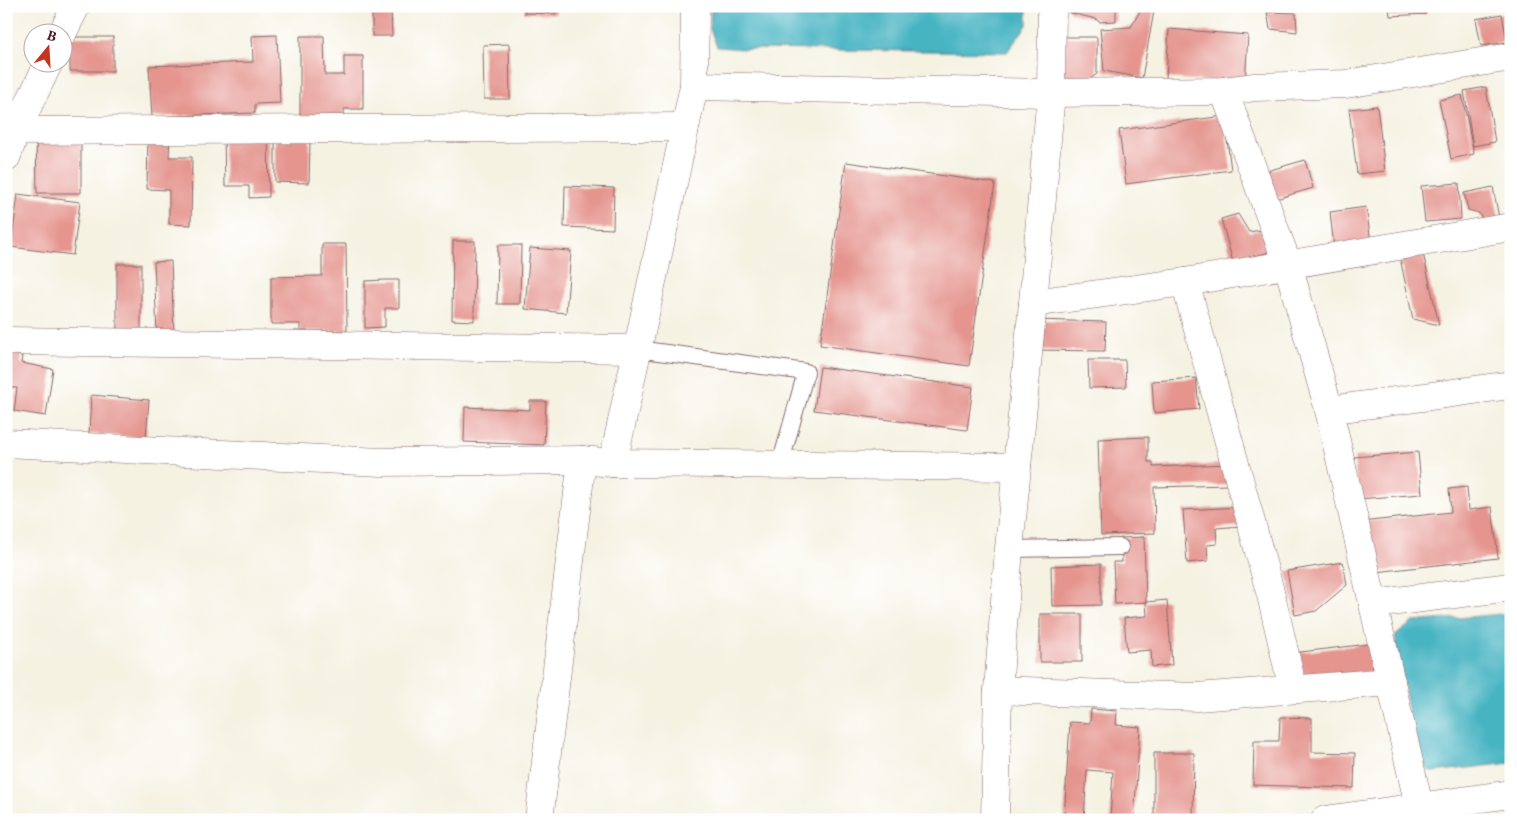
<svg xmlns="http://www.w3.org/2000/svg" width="1517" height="826" viewBox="0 0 1517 826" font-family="Vollkorn,serif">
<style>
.water{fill:#46b4c2;stroke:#486a76}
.building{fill:#e5948e}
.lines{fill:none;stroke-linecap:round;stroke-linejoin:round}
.lane-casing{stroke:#86696b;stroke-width:18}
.street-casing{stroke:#86696b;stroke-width:29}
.lane{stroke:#fff;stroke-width:16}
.street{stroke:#fff;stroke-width:28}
</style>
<rect width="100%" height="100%" fill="#fff"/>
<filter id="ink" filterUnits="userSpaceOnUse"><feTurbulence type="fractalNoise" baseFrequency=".02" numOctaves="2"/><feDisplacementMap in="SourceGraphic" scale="10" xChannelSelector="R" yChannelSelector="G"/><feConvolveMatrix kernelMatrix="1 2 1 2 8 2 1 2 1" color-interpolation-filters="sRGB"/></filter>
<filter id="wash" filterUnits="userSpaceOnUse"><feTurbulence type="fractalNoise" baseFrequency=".0096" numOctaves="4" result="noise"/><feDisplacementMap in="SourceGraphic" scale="20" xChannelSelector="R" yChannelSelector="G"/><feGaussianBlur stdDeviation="1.12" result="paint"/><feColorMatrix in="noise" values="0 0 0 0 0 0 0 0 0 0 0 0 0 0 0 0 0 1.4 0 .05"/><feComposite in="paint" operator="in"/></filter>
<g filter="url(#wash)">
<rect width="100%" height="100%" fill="#f5f2e2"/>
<g class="water">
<path d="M 711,6 L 1027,6 L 1027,25 L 1007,52 L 743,49 L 717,47 L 710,29 Z"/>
<path d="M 1511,613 L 1511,763 L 1433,772 L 1418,765 L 1395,636 L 1413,622 Z"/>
</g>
<g id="blocks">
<g class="building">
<path d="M 372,6 L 391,6 L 392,36 L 372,36 Z"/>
<path d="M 525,6 L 556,6 L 556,14 L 524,13 Z"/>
<path d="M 1065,6 L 1116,6 L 1116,21 L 1099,22 L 1096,19 L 1071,13 Z"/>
<path d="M 1389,6 L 1425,6 L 1426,14 L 1390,16 Z"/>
<path d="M 1141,9 L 1154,11 L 1142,78 L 1104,71 L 1100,29 L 1131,27 Z"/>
<path d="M 1267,12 L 1296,13 L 1297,32 L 1270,29 Z"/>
<path d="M 1502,14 L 1507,42 L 1481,46 L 1476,19 Z"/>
<path d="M 1169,29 L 1248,35 L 1245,84 L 1166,78 Z"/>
<path d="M 277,35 L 280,103 L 255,104 L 255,113 L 152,117 L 149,66 L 253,62 L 252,36 Z"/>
<path d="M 300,36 L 324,36 L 325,75 L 344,75 L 344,56 L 363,56 L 363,109 L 344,109 L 344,115 L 300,116 Z"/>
<rect x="70" y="37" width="43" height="34"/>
<path d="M 1059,37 L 1097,37 L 1097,74 L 1087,81 L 1059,81 Z"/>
<path d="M 509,44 L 510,99 L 484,99 L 483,45 Z"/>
<path d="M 1486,87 L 1495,142 L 1473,146 L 1464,91 Z"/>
<path d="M 1462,95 L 1474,154 L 1451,159 L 1439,100 Z"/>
<path d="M 1377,106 L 1385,171 L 1357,174 L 1349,109 Z"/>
<path d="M 1224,116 L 1231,170 L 1126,184 L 1119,130 Z"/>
<path d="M 148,135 L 170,135 L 169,157 L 192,157 L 191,225 L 169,224 L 169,190 L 147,189 Z"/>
<path d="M 224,135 L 268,135 L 269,197 L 249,198 L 249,186 L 225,186 Z"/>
<path d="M 36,136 L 81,136 L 81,193 L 37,193 Z"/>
<path d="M 275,139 L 310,140 L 309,183 L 275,182 Z"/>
<path d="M 1305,160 L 1313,188 L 1276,199 L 1267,171 Z"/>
<path d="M 846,162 L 995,183 L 969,366 L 820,345 Z"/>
<path d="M 1459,183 L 1461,219 L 1425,222 L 1421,186 Z"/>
<path d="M 565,186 L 614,188 L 613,229 L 564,227 Z"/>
<path d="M 1493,187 L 1499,218 L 1484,222 L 1479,213 L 1468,210 L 1464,193 Z"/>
<path d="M 18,194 L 80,202 L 73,255 L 11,247 Z"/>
<path d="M 1366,207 L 1371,242 L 1334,247 L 1330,212 Z"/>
<path d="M 1238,214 L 1249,232 L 1261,230 L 1273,251 L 1233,262 L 1221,219 Z"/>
<path d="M 453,241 L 475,241 L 474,321 L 452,320 Z"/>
<path d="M 322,244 L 346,244 L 347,331 L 300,331 L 300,324 L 271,324 L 271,277 L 322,276 Z"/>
<path d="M 498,245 L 521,245 L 520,304 L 497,304 Z"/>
<path d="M 530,248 L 571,251 L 566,313 L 525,309 Z"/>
<path d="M 1423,253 L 1439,325 L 1413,319 L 1400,258 Z"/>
<path d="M 171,261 L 174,334 L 157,335 L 154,262 Z"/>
<rect x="117" y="264" width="24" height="68"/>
<path d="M 385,280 L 399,280 L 399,308 L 385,308 L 385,327 L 365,328 L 365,281 Z"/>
<path d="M 1035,320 L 1106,322 L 1105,351 L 1034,350 Z"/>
<path d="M 6,353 L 22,356 L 21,363 L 53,369 L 46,416 L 14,411 L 17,388 L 6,387 Z"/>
<path d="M 1088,360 L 1125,360 L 1126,387 L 1089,388 Z"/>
<path d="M 820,367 L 973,387 L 967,430 L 814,410 Z"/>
<path d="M 1196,378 L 1199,409 L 1154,413 L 1152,381 Z"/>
<path d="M 91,395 L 149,400 L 146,438 L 89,434 Z"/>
<path d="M 530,401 L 546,401 L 544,445 L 464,442 L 465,407 L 530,410 Z"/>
<path d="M 1148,437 L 1148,462 L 1153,462 L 1153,467 L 1228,464 L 1229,485 L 1154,487 L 1155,533 L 1101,535 L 1098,439 Z"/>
<path d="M 1418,452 L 1422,494 L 1358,499 L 1354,457 Z"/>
<path d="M 1467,487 L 1469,510 L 1492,507 L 1498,558 L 1367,573 L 1361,522 L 1451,512 L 1449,489 Z"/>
<path d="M 1240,507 L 1242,526 L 1216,528 L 1217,544 L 1207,545 L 1208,561 L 1187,563 L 1183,510 Z"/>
<path d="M 1144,537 L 1146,602 L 1115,604 L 1113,562 L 1122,562 L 1121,538 Z"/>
<path d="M 1343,562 L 1347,585 L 1316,611 L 1295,615 L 1287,571 Z"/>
<path d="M 1101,564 L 1101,605 L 1052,606 L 1051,566 Z"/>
<path d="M 1167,600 L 1172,665 L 1152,667 L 1151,650 L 1127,652 L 1124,618 L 1147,616 L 1146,602 Z"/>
<rect x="1040" y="614" width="42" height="48"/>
<path d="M 1369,644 L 1373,671 L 1295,681 L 1292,653 Z"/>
<path d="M 1091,709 L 1117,711 L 1116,725 L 1140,727 L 1134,820 L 1110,820 L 1113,772 L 1087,770 L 1084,820 L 1064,819 L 1070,722 L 1090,723 Z"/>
<path d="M 1280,717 L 1312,718 L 1312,752 L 1355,753 L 1354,788 L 1253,785 L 1254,741 L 1279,741 Z"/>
<path d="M 1154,753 L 1194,753 L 1193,820 L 1154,820 Z"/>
</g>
</g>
</g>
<g filter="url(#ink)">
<use href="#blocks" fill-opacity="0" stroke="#86696b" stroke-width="1"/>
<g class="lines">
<g class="lane-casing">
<g id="lane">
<path d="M 637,349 L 806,372 L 780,465"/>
<path d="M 1009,549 L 1120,547"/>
</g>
</g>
<g class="street-casing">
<g id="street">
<path d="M 62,34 L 76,6"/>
<path d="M 694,86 L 1051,93 L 1224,91 L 1255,87 L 1346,84 L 1511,57"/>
<path d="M 1224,91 L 1288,265 L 1329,410 L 1419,806"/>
<path d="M 16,131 L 685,127"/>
<path d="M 6,158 L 16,131 L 49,62"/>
<path d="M 1185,282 L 1271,595 L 1293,689"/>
<path d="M 1033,303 L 1185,282 L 1511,227"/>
<path d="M 6,341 L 637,349"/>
<path d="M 1329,410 L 1511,385"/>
<path d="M 6,443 L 381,462 L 582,460 L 613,463 L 1017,467"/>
<path d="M 613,463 L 694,86 L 695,6"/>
<path d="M 1373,604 L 1511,587"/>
<path d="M 998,690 L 1197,697 L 1391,682"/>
<path d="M 539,820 L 582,460"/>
<path d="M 995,820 L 998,690 L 1009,549 L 1033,303 L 1051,93 L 1052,6"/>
<path d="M 1325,820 L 1511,794"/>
</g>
</g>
<use href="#lane" class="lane"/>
<use href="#street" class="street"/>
</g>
</g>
<rect width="1517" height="826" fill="none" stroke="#fff" stroke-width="25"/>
<g transform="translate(48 48) rotate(18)"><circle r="24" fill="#ffffff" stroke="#b7a5aa"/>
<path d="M0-4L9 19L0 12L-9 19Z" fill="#c8321e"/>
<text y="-8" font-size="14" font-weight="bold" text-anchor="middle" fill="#4a1f2b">B</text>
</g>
</svg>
